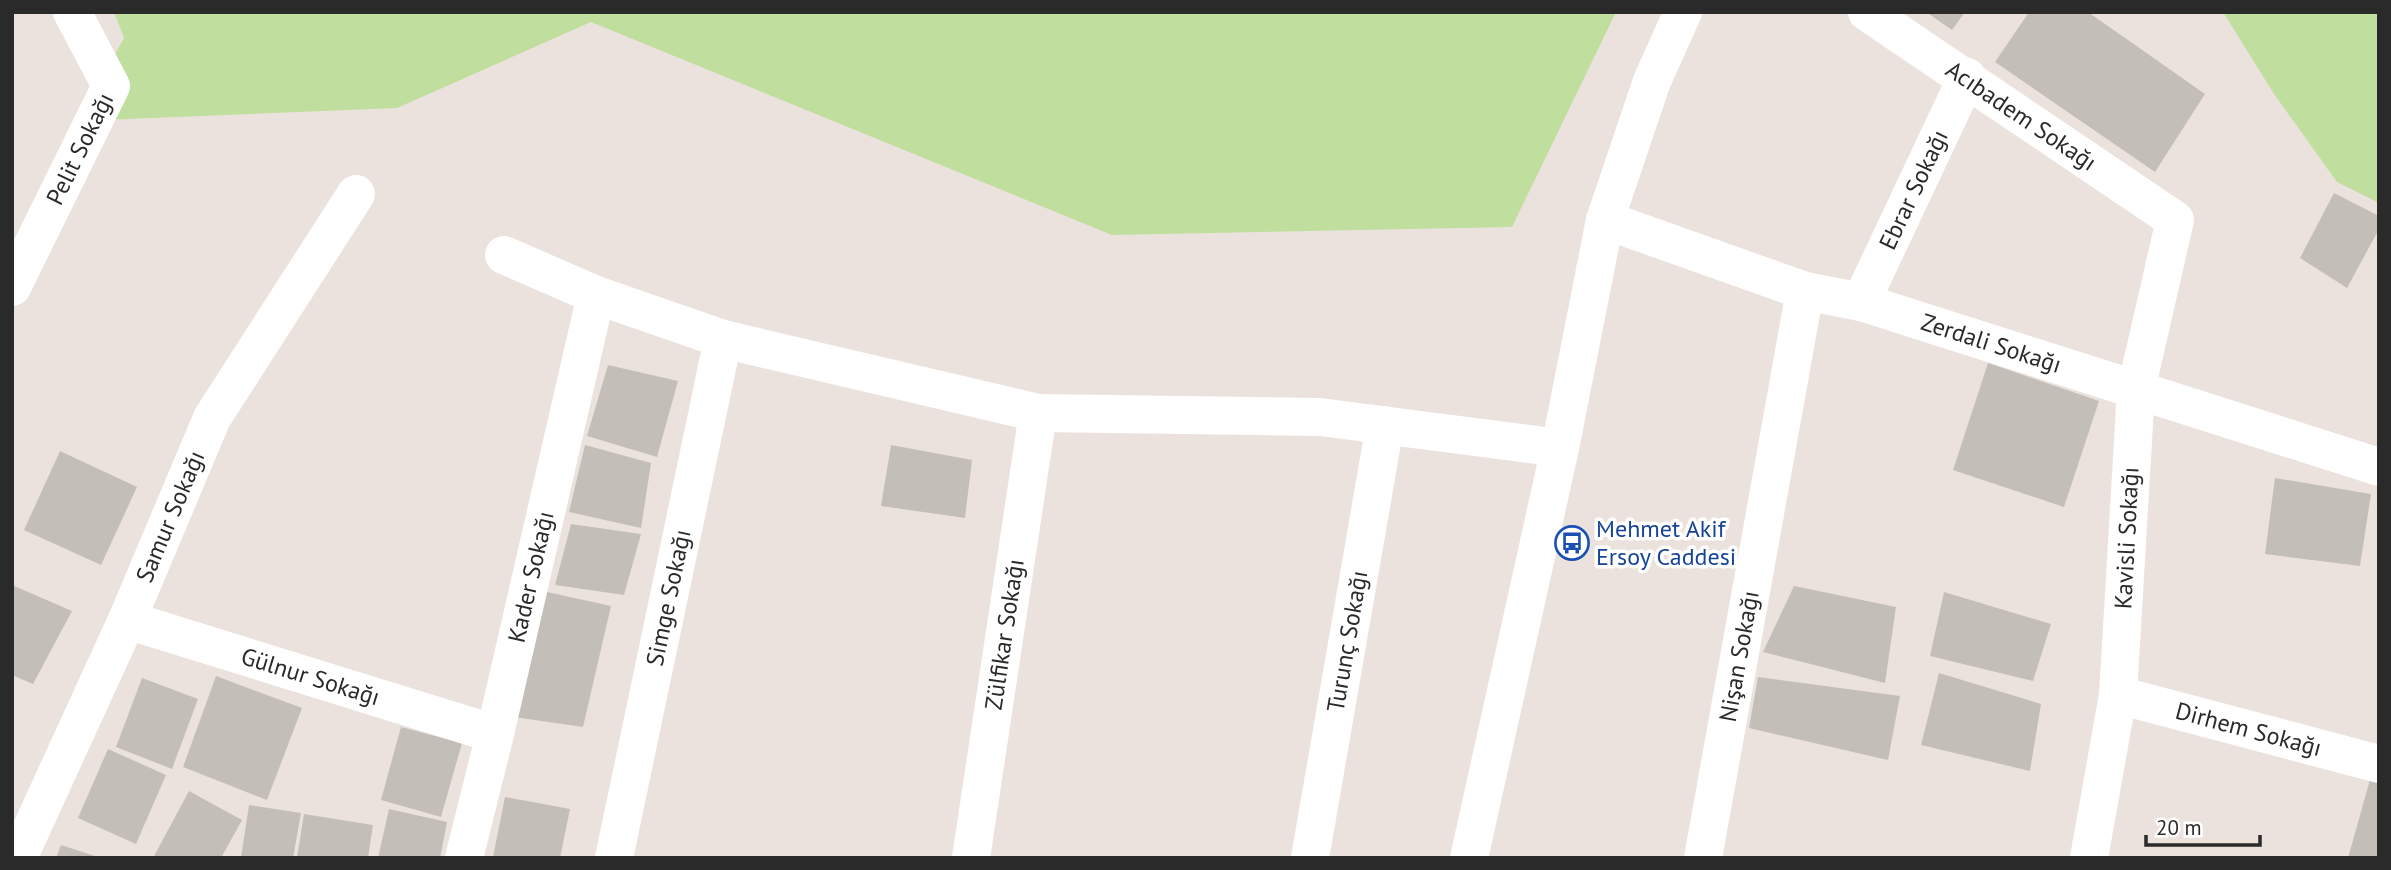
<svg xmlns="http://www.w3.org/2000/svg" width="2391" height="870" viewBox="0 0 2391 870" font-family="'PT Sans',sans-serif">
<style>
.green{fill:#c0de9d}
.building{fill:#c4beb9}
.lines{fill:none;stroke-linecap:round;stroke-linejoin:round}
.minor{stroke:#fff;stroke-width:38}
.labels{text-anchor:middle;stroke-width:7;stroke-linejoin:round;paint-order:stroke}
.street-label{font-size:24px;fill:#2a2a2a;stroke:#fff}
.transit-label{font-size:24px;fill:#164399;stroke:#fff;text-anchor:start}
</style>
<rect width="100%" height="100%" fill="#ebe2dd"/>
<g class="green">
<path d="M 114,12 L 1616,12 L 1512,227 L 1112,235 L 591,22 L 397,108 L 78,121 L 124,38 Z"/>
<path d="M 2223,12 L 2379,12 L 2379,203 L 2337,182 L 2274,94 Z"/>
</g>
<g class="building">
<path d="M 1926,12 L 1965,12 L 1952,30 Z"/>
<path d="M 2029,12 L 2088,12 L 2205,94 L 2155,172 L 1995,62 Z"/>
<path d="M 2334,193 L 2379,216 L 2379,229 L 2347,288 L 2300,258 Z"/>
<path d="M 1988,363 L 2099,401 L 2064,507 L 1953,470 Z"/>
<path d="M 608,365 L 678,381 L 657,457 L 587,436 Z"/>
<path d="M 585,445 L 651,463 L 641,528 L 569,512 Z"/>
<path d="M 891,445 L 972,460 L 965,518 L 881,506 Z"/>
<path d="M 60,451 L 137,487 L 101,565 L 24,530 Z"/>
<path d="M 2275,478 L 2371,494 L 2360,566 L 2265,554 Z"/>
<path d="M 571,524 L 641,534 L 624,595 L 555,585 Z"/>
<path d="M 12,585 L 72,611 L 33,684 L 12,675 Z"/>
<path d="M 1794,586 L 1896,607 L 1885,683 L 1763,652 Z"/>
<path d="M 547,592 L 611,606 L 583,727 L 514,717 Z"/>
<path d="M 1944,592 L 2051,624 L 2033,681 L 1930,656 Z"/>
<path d="M 1939,673 L 2041,704 L 2030,771 L 1921,745 Z"/>
<path d="M 216,676 L 302,708 L 267,800 L 183,767 Z"/>
<path d="M 1758,677 L 1900,696 L 1888,760 L 1749,728 Z"/>
<path d="M 142,678 L 198,699 L 172,769 L 116,747 Z"/>
<path d="M 401,727 L 462,743 L 441,817 L 381,800 Z"/>
<path d="M 108,749 L 166,775 L 136,844 L 78,818 Z"/>
<path d="M 2371,776 L 2379,779 L 2379,858 L 2348,858 Z"/>
<path d="M 189,791 L 242,820 L 221,858 L 153,858 Z"/>
<path d="M 505,797 L 570,809 L 560,858 L 493,857 Z"/>
<path d="M 249,805 L 301,813 L 293,858 L 241,858 Z"/>
<path d="M 389,809 L 447,822 L 440,858 L 378,858 Z"/>
<path d="M 304,814 L 373,825 L 368,858 L 297,858 Z"/>
<path d="M 61,845 L 98,857 L 98,858 L 56,858 Z"/>
</g>
<g class="lines">
<g class="minor">
<path id="s1" d="M 1867,12 L 2175,220 L 2136,390 L 2118,695 L 2089,858"/>
<path id="s2" d="M 1605,220 L 1805,291 L 1861,302 L 2379,467"/>
<path d="M 504,255 L 596,295 L 723,339 L 1038,413 L 1320,417 L 1560,448"/>
<path id="s3" d="M 12,287 L 111,86 L 72,12"/>
<path id="s4" d="M 1861,302 L 1967,77"/>
<path id="s5" d="M 127,620 L 495,734"/>
<path id="s6" d="M 2118,695 L 2379,764"/>
<path id="s7" d="M 18,858 L 127,620 L 212,418 L 356,194"/>
<path id="s8" d="M 464,858 L 495,734 L 596,295"/>
<path id="s9" d="M 614,858 L 723,339"/>
<path id="s10" d="M 971,858 L 1038,413"/>
<path id="s11" d="M 1310,858 L 1385,425"/>
<path d="M 1469,858 L 1560,448 L 1605,220 L 1652,81 L 1683,12"/>
<path id="s12" d="M 1703,858 L 1805,291"/>
</g>
</g>
<defs>
<g id="bus-ring" transform="scale(1.75)"><circle r="9.5" fill="#fff" stroke="#1a4fb4" stroke-width="1.5"/><path d="M-5-6H5V4H4V6H2V4H-2V6H-4V4H-5ZM-3.5-4V0h7V-4ZM-3.5 1.2v1.5H-2V1.2ZM2 1.2v1.5H3.5V1.2Z" fill="#1a4fb4"/></g>
</defs>
<g fill-rule="evenodd">
<use href="#bus-ring" x="1572" y="543"/>
</g>
<g class="labels">
<g class="street-label">
<text dy="8" stroke="none"><textPath href="#s1" startOffset="186">Acıbadem Sokağı</textPath></text>
<text dy="8" stroke="none"><textPath href="#s3" startOffset="154">Pelit Sokağı</textPath></text>
<text dy="8" stroke="none"><textPath href="#s4" startOffset="124">Ebrar Sokağı</textPath></text>
<text dy="8" stroke="none"><textPath href="#s2" startOffset="406">Zerdali Sokağı</textPath></text>
<text dy="8" stroke="none"><textPath href="#s7" startOffset="374">Samur Sokağı</textPath></text>
<text transform="translate(2127 538) rotate(-87)" y="8">Kavisli Sokağı</text>
<text dy="8" stroke="none"><textPath href="#s8" startOffset="289">Kader Sokağı</textPath></text>
<text dy="8" stroke="none"><textPath href="#s9" startOffset="266">Simge Sokağı</textPath></text>
<text dy="8" stroke="none"><textPath href="#s10" startOffset="226">Zülfikar Sokağı</textPath></text>
<text dy="8" stroke="none"><textPath href="#s11" startOffset="220">Turunç Sokağı</textPath></text>
<text dy="8" stroke="none"><textPath href="#s12" startOffset="205">Nişan Sokağı</textPath></text>
<text dy="8" stroke="none"><textPath href="#s5" startOffset="192">Gülnur Sokağı</textPath></text>
<text dy="8" stroke="none"><textPath href="#s6" startOffset="135">Dirhem Sokağı</textPath></text>
</g>
<g class="transit-label">
<text x="1596" y="537">Mehmet Akif<tspan x="1596" dy="28">Ersoy Caddesi</tspan></text>
</g>
</g>
<rect width="2391" height="870" fill="none" stroke="#2a2a2a" stroke-width="28"/>
<path d="M2146 835v10h114v-10" fill="none" stroke="#2a2a2a" stroke-width="3.5"/>
<text x="2156" y="835" font-size="21" fill="#2a2a2a" stroke="#ffffff" stroke-width="5" paint-order="stroke">20 m</text>
</svg>
